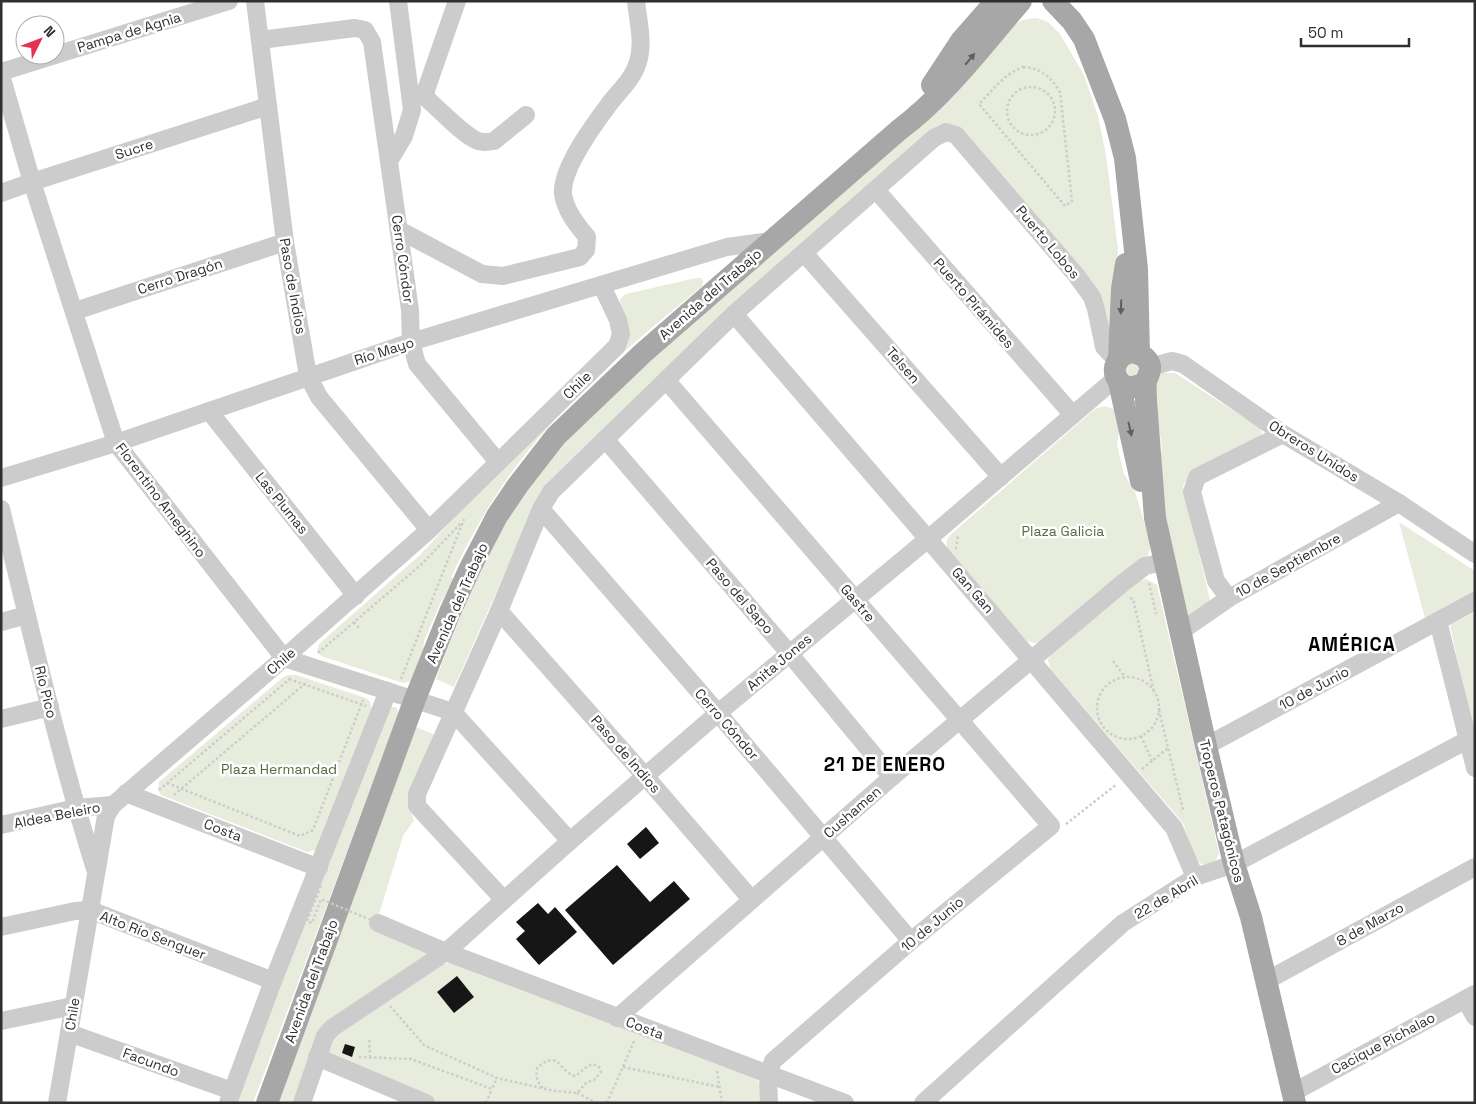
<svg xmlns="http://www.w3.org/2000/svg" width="1476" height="1104" viewBox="0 0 1476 1104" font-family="'Space Grotesk',sans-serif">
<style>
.green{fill:#e7ecdd}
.building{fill:#161616}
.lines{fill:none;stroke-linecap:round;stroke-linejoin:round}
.path{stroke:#ccc;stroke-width:2.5;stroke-dasharray:2.5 2.5;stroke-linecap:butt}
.minor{stroke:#ccc;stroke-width:18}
.major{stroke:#a7a7a7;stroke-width:22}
.path-bridge{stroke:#ccc;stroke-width:2.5;stroke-dasharray:2.5 2.5;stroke-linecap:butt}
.oneway{fill:#5f5f5f}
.labels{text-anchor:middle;stroke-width:5;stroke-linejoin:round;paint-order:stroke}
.street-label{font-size:14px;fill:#2f2f2f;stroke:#fff}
.park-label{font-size:14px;fill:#576b3c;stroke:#fff}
.district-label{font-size:19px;font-weight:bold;letter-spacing:1px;fill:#000;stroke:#fff}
</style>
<rect width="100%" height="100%" fill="#fff"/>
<g class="green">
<path d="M 1036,18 L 1048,22 L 1060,34 L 1084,75 L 1098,116 L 1106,155 L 1118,249 L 1116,314 L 1110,340 L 1101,299 L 954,129 L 542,490 L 454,687 L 436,679 L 475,578 L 510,512 L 542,469 L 578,427 L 1005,31 L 1022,20 Z"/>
<path d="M 696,278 L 702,278 L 703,282 L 701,287 C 640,337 578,388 528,451 C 497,489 472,533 451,577 L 454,579 L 439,606 L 424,641 L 423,655 L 414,676 L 409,682 L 403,683 L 321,656 L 317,651 L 319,644 L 421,554 L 484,485 L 619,349 L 619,304 L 621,298 L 626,294 Z"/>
<path d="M 1134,360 L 1141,370 L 1133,380 L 1122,368 Z"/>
<path d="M 1159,373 L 1175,373 L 1260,428 L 1262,433 L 1260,437 L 1193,469 L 1183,486 L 1210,600 L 1206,609 L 1188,617 L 1157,477 L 1162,448 L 1159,428 L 1152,407 L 1153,378 Z"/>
<path d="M 1105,406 L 1113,409 L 1119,414 L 1120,425 L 1117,445 L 1124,474 L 1135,492 L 1150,542 L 1150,549 L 1147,557 L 1039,644 L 1027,641 L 951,556 C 946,549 945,544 949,536 L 1095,409 Z"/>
<path d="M 1399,522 L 1475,571 L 1475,592 L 1425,618 Z"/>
<path d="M 1146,579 L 1157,585 L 1219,853 L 1216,860 L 1209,864 L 1201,864 L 1195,859 L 1183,823 L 1050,668 L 1048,660 L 1051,653 L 1139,581 Z"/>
<path d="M 1475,612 L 1475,726 L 1472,728 L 1450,625 Z"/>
<path d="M 288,675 L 296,675 L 366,698 L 370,702 L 372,711 L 316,850 L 307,852 L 161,795 L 158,789 L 159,782 L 282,678 Z"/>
<path d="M 389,707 L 395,707 L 398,710 L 398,715 L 253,1103 L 235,1103 L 279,986 Z"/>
<path d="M 416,727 L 435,735 L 410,799 L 409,809 L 414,820 L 403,836 L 375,927 L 432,953 L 342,1014 L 296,1103 L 278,1103 Z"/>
<path d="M 451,963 L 757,1079 L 762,1088 L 762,1103 L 440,1103 L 326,1053 L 329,1038 L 444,964 Z"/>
</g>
<g class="building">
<path d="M 646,827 L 659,843 L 640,859 L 627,844 Z"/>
<path d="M 617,865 L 650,902 L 674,881 L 690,899 L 613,965 L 565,910 Z"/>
<path d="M 538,903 L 548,914 L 555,907 L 577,932 L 539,965 L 516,939 L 525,931 L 516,922 Z"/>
<path d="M 457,976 L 474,997 L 454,1013 L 437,992 Z"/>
<path d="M 345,1044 L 355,1047 L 352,1057 L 342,1053 Z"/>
</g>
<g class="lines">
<g class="path">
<path d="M 1023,67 C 1041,68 1051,77 1060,92 L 1072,201 L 1065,206 L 979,104 C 993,90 1004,74 1023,67 Z"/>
<circle cx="1031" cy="111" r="24"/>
<path d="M 956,549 L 958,535"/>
<path d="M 1149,583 L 1156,614"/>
<path d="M 1130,598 L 1133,599 L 1154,692"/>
<path d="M 354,622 L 360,629"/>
<path d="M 318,653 L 423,563 L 462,522"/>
<path d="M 1113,661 L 1125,677"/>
<circle cx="1128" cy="708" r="31"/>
<path d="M 289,679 L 366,706"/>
<path d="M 401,679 L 464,519"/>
<path d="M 1159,710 L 1183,810 L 1181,812"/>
<path d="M 1141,736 L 1152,761"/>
<path d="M 1142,769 L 1168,748"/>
<path d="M 167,783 L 300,836 L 313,830 L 363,700"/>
<path d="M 159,790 L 292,677"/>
<path d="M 174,795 L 307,682"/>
<path d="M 1066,824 L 1117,784"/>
<path d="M 390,1006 L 424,1045 L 497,1078 L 555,1091 L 577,1093 L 587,1082 L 594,1080 L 601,1072 L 599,1067 L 593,1064 C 585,1066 582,1072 575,1076 C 559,1072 559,1048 537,1068 C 536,1078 537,1084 546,1090"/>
<path d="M 369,1040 L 370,1056"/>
<path d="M 359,1057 L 411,1059 L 492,1089 L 497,1078"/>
<path d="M 623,1067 L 720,1087"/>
<path d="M 717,1071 L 722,1103"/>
<path d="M 577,1093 L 597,1103"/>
<path d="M 486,1103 L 492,1089"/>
<path d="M 607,1103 L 635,1039"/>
</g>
<g class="minor">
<path d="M 255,1 L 285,242 L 308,376 L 319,397 L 429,530"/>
<path d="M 457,1 L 426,90 L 426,98 C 439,109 463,135 478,141 C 484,143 489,142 494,141 L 526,115"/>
<path d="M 260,40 L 355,28 L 365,30 L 372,42 L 410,310 L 411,342 L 417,364 L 498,462"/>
<path d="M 1,72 L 229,1"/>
<path d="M 1,75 L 32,182 L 116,443 L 284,658 L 453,712 L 570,841"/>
<path d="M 389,161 L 404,136 L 412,110 L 398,1"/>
<path d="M 876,190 L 1073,415"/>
<path d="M 1,193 L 32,182 L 268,106"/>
<path d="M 399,230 L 482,274 L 503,276 L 580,257 L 586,250 L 587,237 C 577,225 565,210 563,194 C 561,168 595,123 610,103 C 620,90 633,79 638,62 C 644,43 638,21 636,1"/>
<path d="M 804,253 L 1001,477"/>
<path d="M 75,311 L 285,242"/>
<path d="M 734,314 L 928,539 L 1174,828 L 1195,877"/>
<path d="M 1150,367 L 1172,361 L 1183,364 L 1283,434 L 1399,503 L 1475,554"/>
<path d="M 666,380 L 1051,826 L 911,941 L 773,1061 L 768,1075 L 769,1103"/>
<path d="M 209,411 L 356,596"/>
<path d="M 605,439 L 789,653 L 892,777"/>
<path d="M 1,478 L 116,443 L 411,342 L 727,247 L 771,241"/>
<path d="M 1,509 C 31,630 58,751 95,869"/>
<path d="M 541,509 L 718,713 L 911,941"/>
<path d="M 1229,598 L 1216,581 L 1192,492 L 1197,477 L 1283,434"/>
<path d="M 499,611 L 645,776 L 751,899"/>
<path d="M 1438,621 L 1475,768"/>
<path d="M 1,622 L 27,615"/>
<path d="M 1180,632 L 1229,598 L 1399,503"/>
<path d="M 1,719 L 50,707"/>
<path d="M 1206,746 L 1475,601"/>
<path d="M 126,793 L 319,868"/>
<path d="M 1,825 L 76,808 L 113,805"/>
<path d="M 504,900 L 417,806 L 417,794 L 499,611 L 541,509 L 551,492 L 734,314 L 934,138 L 946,132 L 956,135 L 1076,275 L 1092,297 L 1096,309 L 1104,347 L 1117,361"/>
<path d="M 378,923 L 446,952 L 845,1103"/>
<path d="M 1,927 L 75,911 L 90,910 L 273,981"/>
<path d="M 1266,981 L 1475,867"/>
<path d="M 1465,999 L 1475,1017"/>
<path d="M 617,1018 L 892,777 L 1124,582 L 1145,566 L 1165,562"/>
<path d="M 1,1021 L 73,1006"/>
<path d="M 69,1033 L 232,1091"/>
<path d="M 317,1057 L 426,1103"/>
<path d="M 1292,1093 L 1475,994"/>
<path d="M 57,1103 L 106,816 L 113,805 L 284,658 L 429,530 L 617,346 L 621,334 L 618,320 L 602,286"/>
<path d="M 228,1103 L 273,981 L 388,691"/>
<path d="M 302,1103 L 325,1036 L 332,1028 L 446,952 L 570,841 L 718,713 L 928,539 L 1116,378"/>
<path d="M 923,1103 L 1123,923 L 1195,877 L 1234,864 L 1475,736"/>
</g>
<g class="major">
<path d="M 1053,1 L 1072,21 L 1084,39 L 1115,119 L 1125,158 L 1137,269 L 1139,354"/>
<path d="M 932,85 L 961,41 L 996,1"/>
<path d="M 1119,358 L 1122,289 L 1126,264"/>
<path d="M 1146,381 L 1141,385 L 1129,388 C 1100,377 1121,341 1143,356 C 1146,358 1149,362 1150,366 C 1151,371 1148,376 1146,381 C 1145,386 1146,395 1146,401 L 1155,518 L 1206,746 L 1234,864 L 1251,917 L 1295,1103"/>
<path d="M 1119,382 L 1141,481"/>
<path d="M 267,1103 L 415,699 L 450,612 L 470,568 L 497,516 L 518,485 L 556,436 L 643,353 L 899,130 C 946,95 982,46 1021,1"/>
</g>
<path class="path-bridge" d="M 321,886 L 307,921 L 312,923 L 321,899 L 378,923"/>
</g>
<defs><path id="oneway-solid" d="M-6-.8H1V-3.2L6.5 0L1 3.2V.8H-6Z" transform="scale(1.25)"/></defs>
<g class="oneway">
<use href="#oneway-solid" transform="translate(970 59) rotate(-50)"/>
<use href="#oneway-solid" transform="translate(1121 307) rotate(92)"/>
<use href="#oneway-solid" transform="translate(1130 429) rotate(77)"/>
</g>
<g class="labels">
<g class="street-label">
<text transform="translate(129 32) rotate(-17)" y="5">Pampa de Agnia</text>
<text transform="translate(134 149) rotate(-18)" y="5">Sucre</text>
<text transform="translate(1048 242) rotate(50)" y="5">Puerto Lobos</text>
<text transform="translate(403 259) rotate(82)" y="5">Cerro Cóndor</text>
<text transform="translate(180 276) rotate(-18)" y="5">Cerro Dragón</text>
<text transform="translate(293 286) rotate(80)" y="5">Paso de Indios</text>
<text transform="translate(710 294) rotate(-41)" y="5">Avenida del Trabajo</text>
<text transform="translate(974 303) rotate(49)" y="5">Puerto Pirámides</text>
<text transform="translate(384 351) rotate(-18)" y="5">Río Mayo</text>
<text transform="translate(903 365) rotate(49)" y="5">Telsen</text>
<text transform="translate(577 385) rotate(-44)" y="5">Chile</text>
<text transform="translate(1314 451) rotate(32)" y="5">Obreros Unidos</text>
<text transform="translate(161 500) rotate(53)" y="5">Florentino Ameghino</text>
<text transform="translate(282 503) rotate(51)" y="5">Las Plumas</text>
<text transform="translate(1288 565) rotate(-29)" y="5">10 de Septiembre</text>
<text transform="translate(973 590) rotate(49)" y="5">Gan Gan</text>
<text transform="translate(740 596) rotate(49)" y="5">Paso del Sapo</text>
<text transform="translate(457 603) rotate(-66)" y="5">Avenida del Trabajo</text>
<text transform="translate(858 603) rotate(49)" y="5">Gastre</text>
<text transform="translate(281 661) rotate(-41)" y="5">Chile</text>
<text transform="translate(779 662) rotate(-40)" y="5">Anita Jones</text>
<text transform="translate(1314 688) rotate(-28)" y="5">10 de Junio</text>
<text transform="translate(46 692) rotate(76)" y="5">Río Pico</text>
<text transform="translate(727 724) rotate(49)" y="5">Cerro Cóndor</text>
<text transform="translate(626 754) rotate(49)" y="5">Paso de Indios</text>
<text transform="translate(1222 811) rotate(76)" y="5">Troperos Patagónicos</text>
<text transform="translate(852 812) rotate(-41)" y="5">Cushamen</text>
<text transform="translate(57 815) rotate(-11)" y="5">Aldea Beleiro</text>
<text transform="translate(223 830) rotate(21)" y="5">Costa</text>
<text transform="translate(1166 897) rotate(-31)" y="5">22 de Abril</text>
<text transform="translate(932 924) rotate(-40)" y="5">10 de Junio</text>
<text transform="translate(1370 924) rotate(-29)" y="5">8 de Marzo</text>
<text transform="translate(153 935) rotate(21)" y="5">Alto Río Senguer</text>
<text transform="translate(311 981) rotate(-70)" y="5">Avenida del Trabajo</text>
<text transform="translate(72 1014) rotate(-81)" y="5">Chile</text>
<text transform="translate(645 1028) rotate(21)" y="5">Costa</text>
<text transform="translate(1383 1043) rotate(-28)" y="5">Cacique Pichalao</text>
<text transform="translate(151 1062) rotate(20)" y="5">Facundo</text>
</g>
<g class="park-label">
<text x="1063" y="536">Plaza Galicia</text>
<text x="279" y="774">Plaza Hermandad</text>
</g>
<g class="district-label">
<text x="1352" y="651">AMÉRICA</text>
<text x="885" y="771">21 DE ENERO</text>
</g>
</g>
<rect width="1476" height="1104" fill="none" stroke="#2f2f2f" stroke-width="5"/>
<g transform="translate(40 40) rotate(48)"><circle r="24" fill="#ffffff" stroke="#acacac"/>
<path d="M0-4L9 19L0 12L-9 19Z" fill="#e43351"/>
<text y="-8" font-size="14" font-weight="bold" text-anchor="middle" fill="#2f2f2f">N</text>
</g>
<path d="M1301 38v8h108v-8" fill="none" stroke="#2f2f2f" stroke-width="2.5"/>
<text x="1308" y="38" font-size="15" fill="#2f2f2f" stroke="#ffffff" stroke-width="4" paint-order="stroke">50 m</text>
</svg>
